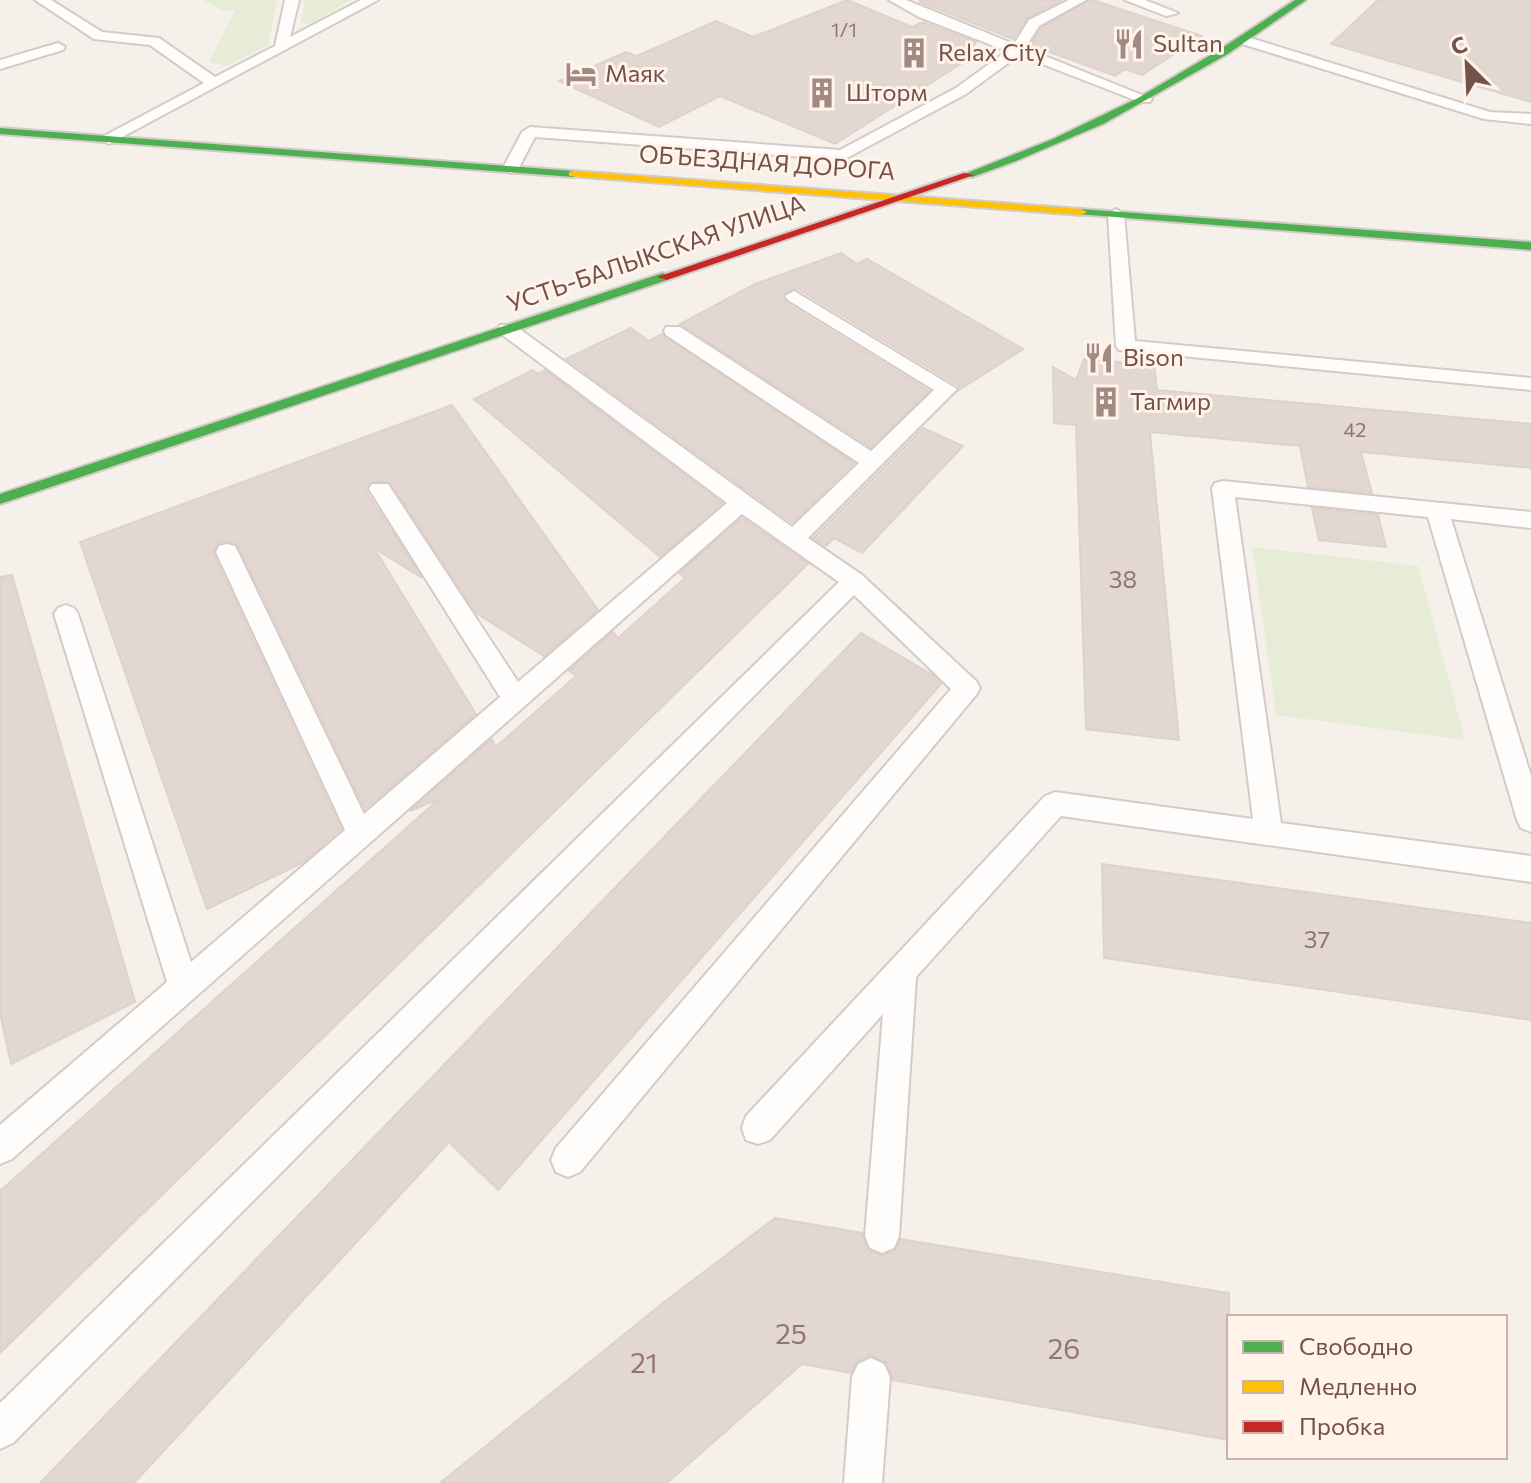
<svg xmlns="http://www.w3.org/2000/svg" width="1531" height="1483" viewBox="0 0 1531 1483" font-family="Commissioner,sans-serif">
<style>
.green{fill:#e6ecd5}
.building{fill:#e3d7d1;stroke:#dfd2cc;stroke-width:2}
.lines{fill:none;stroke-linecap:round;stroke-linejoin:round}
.lane-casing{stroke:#d4cbc7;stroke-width:4}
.fast-casing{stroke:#d5cbc6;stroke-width:4}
.slow-casing{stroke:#d5cbc6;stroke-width:4}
.jam-casing{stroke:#d5cbc6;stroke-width:4}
.lane{fill:#fefdfc;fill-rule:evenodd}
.fast{fill:#4caf50;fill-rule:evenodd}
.slow{fill:#ffc107;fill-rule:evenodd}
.jam{fill:#c62828;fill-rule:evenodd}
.labels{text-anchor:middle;stroke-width:6;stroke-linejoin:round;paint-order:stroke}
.far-number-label{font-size:20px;fill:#92756e}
.far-poi-label{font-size:24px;fill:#74524a;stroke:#fff3ea;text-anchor:start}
.far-street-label{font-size:24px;fill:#74524a;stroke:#fff3ea}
.number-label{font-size:24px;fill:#92756e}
.near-number-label{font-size:28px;fill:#92756e}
</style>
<rect width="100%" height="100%" fill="#f6f0ea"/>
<g class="green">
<path d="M 203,0 L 277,0 L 268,45 L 228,66 L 209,62 L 235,10 L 222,10 Z"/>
<path d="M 305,0 L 350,0 L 311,25 L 301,23 Z"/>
<path d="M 1252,547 L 1418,566 L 1465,740 L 1276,715 Z"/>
</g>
<g class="building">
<path d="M 847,0 L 912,27 L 923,22 L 976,42 L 962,63 L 835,144 L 720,96 L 659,127 L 559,81 L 626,52 L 637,56 L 716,21 L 753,37 Z"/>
<path d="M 920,0 L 1062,0 L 1028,17 L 1013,39 L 920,2 Z"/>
<path d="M 1089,0 L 1093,0 L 1202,36 L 1142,75 L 1125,69 L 1115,76 L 1030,45 L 1041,28 Z"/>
<path d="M 1378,0 L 1531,0 L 1531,102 L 1331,44 Z"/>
<path d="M 841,253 L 857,264 L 867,259 L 1023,349 L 959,390 L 959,386 L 796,288 L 784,293 L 786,303 L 929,391 L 871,447 L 680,324 L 755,284 Z"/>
<path d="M 631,328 L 649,341 L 662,334 L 854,463 L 792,523 L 566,359 Z"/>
<path d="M 1084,359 L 1154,365 L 1157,390 L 1531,424 L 1531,468 L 1361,452 L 1372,493 L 1308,487 L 1300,446 L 1150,432 L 1179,740 L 1086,729 L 1076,425 L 1054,423 L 1053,367 L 1076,380 Z"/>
<path d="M 533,370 L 538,374 L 545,370 L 722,503 L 660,557 L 474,399 Z"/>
<path d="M 452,405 L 598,610 L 544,656 L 476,613 L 390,482 L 369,482 L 366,491 L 422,578 L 374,548 L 476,714 L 365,809 L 238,545 L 228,541 L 218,543 L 213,553 L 341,829 L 302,863 L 207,909 L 80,542 Z"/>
<path d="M 923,428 L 963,446 L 862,553 L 834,538 L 826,546 L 813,538 Z"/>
<path d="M 1312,508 L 1378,515 L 1386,547 L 1319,540 Z"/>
<path d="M 742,518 L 808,564 L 0,1353 L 0,1191 L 439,799 L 410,811 L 492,739 L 496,747 L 576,676 L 569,671 L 613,632 L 618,638 L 685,578 L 679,573 Z"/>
<path d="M 12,575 L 135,1002 L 11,1064 L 0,1013 L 0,577 Z"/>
<path d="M 861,633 L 931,674 L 941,684 L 498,1190 L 449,1142 L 134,1483 L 40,1483 Z"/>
<path d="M 1102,864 L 1531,923 L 1531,1020 L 1104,958 Z"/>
<path d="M 775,1218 L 862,1233 L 867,1249 L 881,1256 L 895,1251 L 901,1239 L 906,1240 L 1229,1293 L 1229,1440 L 893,1380 L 887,1363 L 870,1355 L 857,1361 L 851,1373 L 802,1364 L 667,1483 L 440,1483 L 663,1303 Z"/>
</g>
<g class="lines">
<g class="lane-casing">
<g id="lane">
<path d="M 35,0 L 51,0 L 102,32 L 159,38 L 215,77 L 275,46 L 285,0 L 299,0 L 290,37 L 361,0 L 378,0 L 109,144 L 101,139 L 104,136 L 204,83 L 150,45 L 94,39 Z"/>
<path d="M 889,0 L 906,0 L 1014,44 L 1029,20 L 1069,0 L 1086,0 L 1039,26 L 1025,48 L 1152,99 L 1150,102 L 1140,102 L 1019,55 L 966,94 L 843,160 L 535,137 L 517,171 L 511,173 L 503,168 L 522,132 L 530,127 L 840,150 L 956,88 L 1007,51 L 919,17 Z"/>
<path d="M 1125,0 L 1145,0 L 1178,13 L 1166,16 Z"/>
<path d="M 1244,36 L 1490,112 L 1531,114 L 1531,124 L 1484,119 L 1239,43 L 1237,40 Z"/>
<path d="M 58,43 L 65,47 L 63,50 L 0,69 L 0,60 Z"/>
<path d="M 1116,209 L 1124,214 L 1135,341 L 1531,378 L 1531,390 L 1119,350 L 1116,346 L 1108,214 Z"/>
<path d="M 794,291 L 957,389 L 808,538 L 862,575 L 976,681 L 980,688 L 976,695 L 580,1172 L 568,1177 L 556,1172 L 551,1160 L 556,1148 L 951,689 L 854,595 L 13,1443 L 0,1449 L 0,1403 L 839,582 L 742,514 L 12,1159 L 0,1164 L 0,1125 L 167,982 L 54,614 L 58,608 L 66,605 L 74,608 L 78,614 L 191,962 L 345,830 L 216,552 L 219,546 L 227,544 L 235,546 L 238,552 L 364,814 L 500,697 L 369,489 L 372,484 L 388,484 L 518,682 L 727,503 L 500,333 L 498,329 L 500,325 L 514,325 L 792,527 L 859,463 L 666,335 L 664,331 L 666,327 L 680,327 L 871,451 L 934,390 L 788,300 L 785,296 Z"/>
<path d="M 1223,481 L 1531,512 L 1531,528 L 1451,519 L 1531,776 L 1531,832 L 1521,828 L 1517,820 L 1428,517 L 1235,497 L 1281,823 L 1531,856 L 1531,882 L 1061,816 L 916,977 L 899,1236 L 894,1248 L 882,1253 L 870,1248 L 865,1236 L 883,1014 L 770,1140 L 758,1144 L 746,1140 L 742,1128 L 746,1116 L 1045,796 L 1055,792 L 1253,819 L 1212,488 L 1215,483 Z"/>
<path d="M 871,1358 L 884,1364 L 890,1377 L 882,1483 L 844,1483 L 852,1377 L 858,1364 Z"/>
</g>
</g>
<g class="fast-casing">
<g id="fast">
<path d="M 1295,0 L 1306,0 L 1226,55 L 1103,124 L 1016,161 L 972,177 L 962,175 L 1053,139 L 1138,98 L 1219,50 Z"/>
<path d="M 0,128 L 573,171 L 579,174 L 573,177 L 0,134 Z"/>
<path d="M 1081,209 L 1531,242 L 1531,250 L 1077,214 L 1077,210 Z"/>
<path d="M 663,273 L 669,277 L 667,280 L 0,504 L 0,494 Z"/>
</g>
</g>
<g class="slow-casing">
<path id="slow" d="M 573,171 L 1081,209 L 1087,212 L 1081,215 L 569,176 L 569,172 Z"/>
</g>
<g class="jam-casing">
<path id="jam" d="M 964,173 L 974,175 L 667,280 L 657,277 Z"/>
</g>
<use href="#lane" class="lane"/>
<use href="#fast" class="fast"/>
<use href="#slow" class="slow"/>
<use href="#jam" class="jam"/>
</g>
<defs>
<g id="restaurant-bare" transform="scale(2.4)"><path d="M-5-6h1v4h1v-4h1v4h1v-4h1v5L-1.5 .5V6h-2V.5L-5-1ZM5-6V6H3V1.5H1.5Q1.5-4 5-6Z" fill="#a28982" stroke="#fff3ea" stroke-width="2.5" paint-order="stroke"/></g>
<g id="building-bare" transform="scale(2.4)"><path d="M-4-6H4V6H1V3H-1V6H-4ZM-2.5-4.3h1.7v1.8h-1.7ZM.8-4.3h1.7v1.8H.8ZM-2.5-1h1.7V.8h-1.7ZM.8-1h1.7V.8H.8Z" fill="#a28982" stroke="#fff3ea" stroke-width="2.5" paint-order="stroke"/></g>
<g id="hotel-bare" transform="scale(2.4)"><path d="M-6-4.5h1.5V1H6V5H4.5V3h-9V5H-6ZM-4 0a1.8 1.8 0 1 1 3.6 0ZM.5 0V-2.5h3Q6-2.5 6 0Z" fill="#a28982" stroke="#fff3ea" stroke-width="2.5" paint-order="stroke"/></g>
</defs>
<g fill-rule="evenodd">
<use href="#restaurant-bare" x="1129" y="44"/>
<use href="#building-bare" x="914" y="53"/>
<use href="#hotel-bare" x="581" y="74"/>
<use href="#building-bare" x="822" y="93"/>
<use href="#restaurant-bare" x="1099" y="358"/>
<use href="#building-bare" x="1106" y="402"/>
</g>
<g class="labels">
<g class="far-number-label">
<text x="844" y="37">1/1</text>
<text x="1355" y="437">42</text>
</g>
<g class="far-poi-label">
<text x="1153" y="52">Sultan</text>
<text x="938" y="61">Relax City</text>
<text x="605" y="82">Маяк</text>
<text x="846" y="101">Шторм</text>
<text x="1123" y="366">Bison</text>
<text x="1130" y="410">Тагмир</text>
</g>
<g class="far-street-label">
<text transform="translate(767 163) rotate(4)" y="8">ОБЪЕЗДНАЯ ДОРОГА</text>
<text transform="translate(656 254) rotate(-19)" y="8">УСТЬ-БАЛЫКСКАЯ УЛИЦА</text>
</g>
<g class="number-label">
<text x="1123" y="588">38</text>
<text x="1317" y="948">37</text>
</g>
<g class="near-number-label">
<text x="791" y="1344">25</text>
<text x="1064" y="1359">26</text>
<text x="644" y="1373">21</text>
</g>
</g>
<rect x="1227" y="1315" width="280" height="144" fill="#fff3ea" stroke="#c7b3aa" stroke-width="2"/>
<rect x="1243" y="1341" width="40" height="12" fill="#4caf50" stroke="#c7b3aa" stroke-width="2"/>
<text x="1299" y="1355" font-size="24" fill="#74524a">Свободно</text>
<rect x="1243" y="1381" width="40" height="12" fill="#ffc107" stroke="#c7b3aa" stroke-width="2"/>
<text x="1299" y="1395" font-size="24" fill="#74524a">Медленно</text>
<rect x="1243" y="1421" width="40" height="12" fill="#c62828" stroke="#c7b3aa" stroke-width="2"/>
<text x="1299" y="1435" font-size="24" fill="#74524a">Пробка</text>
<g transform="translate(1467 64) rotate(336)" stroke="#fff3ea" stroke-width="6" paint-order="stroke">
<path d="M0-6L14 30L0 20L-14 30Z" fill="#74524a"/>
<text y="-12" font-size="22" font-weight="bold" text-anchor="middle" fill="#74524a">С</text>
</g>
</svg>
